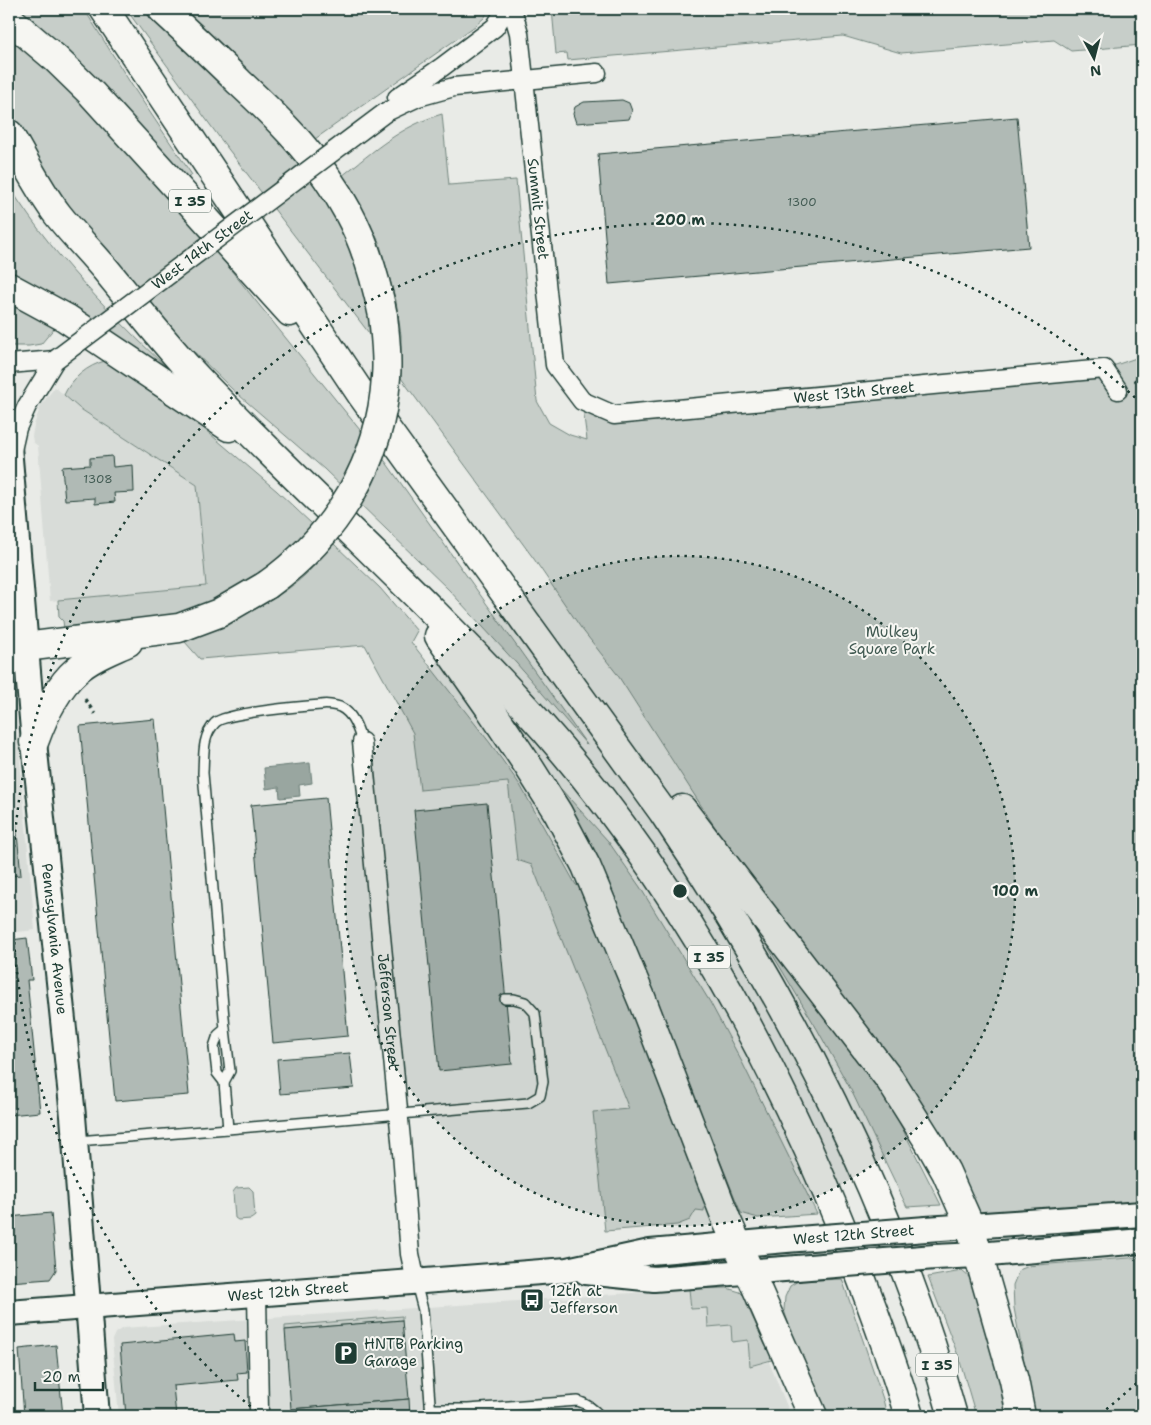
<svg xmlns="http://www.w3.org/2000/svg" width="1151" height="1425" viewBox="0 0 1151 1425" font-family="'Shantell Sans',sans-serif">
<style>
.built{fill:#d8dcd8}
.green{fill:#c7cec9;stroke:#73867e}
.water{fill:#99a6a0;stroke:#687c75}
.building{fill:#b0bab5;stroke:#1f3d34}
.lines{fill:none;stroke-linecap:round;stroke-linejoin:round}
.lane-casing{stroke:#1f3d34;stroke-width:12}
.street-casing{stroke:#1f3d34;stroke-width:21}
.secondary-casing{stroke:#1f3d34;stroke-width:28}
.highway-casing{stroke:#1f3d34;stroke-width:31}
.path{stroke:#1f3d34;stroke-width:3;stroke-dasharray:4 4;stroke-linecap:butt}
.lane{stroke:#f6f6f2;stroke-width:9}
.street{stroke:#f6f6f2;stroke-width:18}
.secondary{stroke:#f6f6f2;stroke-width:24}
.highway{stroke:#f6f6f2;stroke-width:28}
.street-bridge-casing{stroke:#1f3d34;stroke-width:21;stroke-linecap:butt}
.secondary-bridge-casing{stroke:#1f3d34;stroke-width:28;stroke-linecap:butt}
.highway-bridge-casing{stroke:#1f3d34;stroke-width:31;stroke-linecap:butt}
.street-bridge{stroke:#f6f6f2;stroke-width:18}
.secondary-bridge{stroke:#f6f6f2;stroke-width:24}
.highway-bridge{stroke:#f6f6f2;stroke-width:28}
.ring{fill:none;stroke:#1f3d34;stroke-width:2.5;stroke-dasharray:2.5 5}
.labels{text-anchor:middle;stroke-width:4;stroke-linejoin:round;paint-order:stroke}
.number-label{font-size:12px;fill:#435c54}
.shield{fill:#f6f6f2;stroke:#60746d;stroke-width:1}
.shield-label{font-size:14px;font-weight:bold;fill:#1f3d34}
.street-label{font-size:15px;fill:#1f3d34;stroke:#f6f6f2}
.park-label{font-size:15px;fill:#415a52;stroke:#f6f6f2}
.poi-label{font-size:15px;fill:#1f3d34;stroke:#f6f6f2;text-anchor:start}
.centre{fill:#1f3d34;stroke:#f6f6f2;stroke-width:2.5}
.ring-label{font-size:15px;text-anchor:middle;font-weight:bold;fill:#1f3d34;stroke:#f6f6f2;stroke-width:4;stroke-linejoin:round;paint-order:stroke}
</style>
<rect width="100%" height="100%" fill="#e9ebe7"/>
<filter id="ink" filterUnits="userSpaceOnUse"><feTurbulence type="fractalNoise" baseFrequency=".02" numOctaves="2"/><feDisplacementMap in="SourceGraphic" scale="10" xChannelSelector="R" yChannelSelector="G"/><feConvolveMatrix kernelMatrix="1 2 1 2 8 2 1 2 1" color-interpolation-filters="sRGB"/></filter>
<g filter="url(#ink)">
<g class="built">
<path d="M 55,387 L 79,408 L 197,485 L 206,586 L 50,601 L 38,446 L 33,442 L 32,436 L 34,425 L 41,405 Z"/>
<path d="M 9,666 L 12,670 L 35,930 L 9,933 Z"/>
<path d="M 689,1289 L 691,1308 L 707,1308 L 731,1325 L 748,1340 L 750,1366 L 769,1362 L 791,1416 L 119,1416 L 112,1340 L 115,1333 L 123,1328 Z"/>
</g>
<g class="green">
<path d="M 14,9 L 84,9 L 133,87 L 192,175 L 183,181 Z"/>
<path d="M 126,9 L 147,9 L 189,50 L 250,103 L 323,187 L 364,262 L 375,341 L 219,137 Z"/>
<path d="M 182,9 L 488,9 L 485,17 L 475,26 L 315,139 L 259,82 Z"/>
<path d="M 552,9 L 1142,9 L 1142,45 L 1071,51 L 1054,40 L 901,53 L 843,36 L 568,60 L 567,53 L 556,54 Z"/>
<path d="M 9,31 L 103,123 L 193,223 L 385,461 L 587,745 L 517,664 L 449,590 L 324,469 L 232,389 L 174,332 L 130,278 L 78,221 L 39,163 L 9,108 Z"/>
<path d="M 442,114 L 449,185 L 516,180 L 537,401 L 549,423 L 570,435 L 587,440 L 582,401 L 614,415 L 1104,369 L 1142,356 L 1142,1214 L 970,1226 L 617,674 L 581,628 L 534,559 L 401,378 L 401,335 L 396,301 L 379,242 L 357,198 L 342,176 C 375,150 401,126 442,114 Z"/>
<path d="M 9,186 C 60,268 130,332 199,399 L 27,282 L 9,273 Z"/>
<path d="M 9,297 L 56,326 L 41,344 L 29,346 L 9,346 Z"/>
<path d="M 105,361 L 203,428 L 277,491 L 313,525 L 285,557 L 207,610 L 65,635 L 63,621 L 59,617 L 58,600 L 206,586 L 197,485 L 79,408 L 64,395 C 71,379 88,365 105,361 Z"/>
<path d="M 334,544 L 380,588 L 417,631 L 411,642 L 490,743 L 520,785 L 576,885 L 585,887 L 702,1189 L 705,1203 L 704,1211 L 696,1210 L 690,1220 L 677,1225 L 605,1231 L 593,1112 L 629,1109 L 532,865 L 517,860 L 508,782 L 420,790 L 413,733 L 365,645 L 200,659 L 185,642 C 223,626 275,603 305,575 C 315,566 324,554 334,544 Z"/>
<path d="M 560,788 L 608,841 L 640,887 L 710,1002 L 742,1062 L 817,1214 L 758,1218 L 741,1213 L 650,986 L 561,796 Z"/>
<path d="M 752,920 L 862,1061 L 894,1112 L 941,1205 L 907,1207 L 851,1090 L 817,1029 Z"/>
<path d="M 249,1187 L 253,1191 L 255,1216 L 251,1219 L 238,1220 L 235,1218 L 233,1192 L 236,1188 Z"/>
<path d="M 1142,1257 L 1142,1416 L 1034,1416 L 1014,1308 L 1013,1285 L 1019,1270 L 1029,1266 L 1037,1265 Z"/>
<path d="M 962,1271 L 970,1278 L 979,1308 L 994,1343 L 1007,1416 L 976,1416 L 959,1358 L 928,1277 Z"/>
<path d="M 842,1279 L 883,1399 L 887,1416 L 825,1416 L 794,1341 L 784,1310 L 785,1297 L 790,1286 L 798,1281 Z"/>
<path d="M 727,1288 L 740,1292 L 748,1300 L 747,1305 L 765,1345 L 775,1359 L 750,1366 L 748,1340 L 732,1342 L 731,1325 L 708,1327 L 707,1308 L 691,1309 L 689,1289 Z"/>
<path d="M 402,1316 L 402,1320 L 285,1330 L 285,1326 Z"/>
</g>
<path class="water" d="M 310,763 L 312,783 L 299,785 L 300,796 L 280,798 L 279,787 L 266,789 L 264,768 Z"/>
<g class="building">
<path d="M 622,100 L 629,103 L 632,111 L 629,119 L 576,123 L 573,114 L 575,107 L 584,102 Z"/>
<path d="M 1017,117 L 1029,247 L 609,284 L 598,154 Z"/>
<path d="M 112,456 L 113,467 L 133,465 L 134,492 L 114,493 L 115,502 L 95,504 L 95,498 L 65,500 L 62,467 L 90,465 L 90,458 Z"/>
<path d="M 155,719 L 189,1095 L 115,1101 L 80,726 Z"/>
<path d="M 9,751 L 21,875 L 9,876 Z"/>
<path d="M 326,798 L 348,1036 L 273,1043 L 251,805 Z"/>
<path d="M 487,803 L 512,1064 L 439,1071 L 414,810 Z"/>
<path d="M 27,938 L 32,980 L 27,980 L 40,1112 L 9,1115 L 9,942 L 12,942 L 11,940 Z"/>
<path d="M 350,1053 L 354,1088 L 280,1094 L 277,1059 Z"/>
<path d="M 51,1213 L 56,1270 L 50,1279 L 9,1282 L 9,1217 Z"/>
<path d="M 402,1320 L 409,1399 L 291,1409 L 285,1330 Z"/>
<path d="M 234,1334 L 235,1342 L 245,1341 L 247,1372 L 237,1373 L 238,1380 L 173,1386 L 176,1416 L 126,1416 L 120,1345 Z"/>
<path d="M 56,1345 L 63,1416 L 24,1416 L 19,1349 Z"/>
<path d="M 409,1399 L 410,1416 L 292,1416 L 291,1409 Z"/>
</g>
<g class="lines">
<g class="lane-casing">
<g id="lane">
<path d="M 225,1029 L 218,1035 L 214,1047 L 217,1073 L 224,1082 L 228,1129 L 528,1103 L 540,1096 L 543,1082 L 535,1013 L 525,1002 L 514,999 L 505,999"/>
<path d="M 224,1082 L 230,1071 L 225,1029 L 203,773 C 204,756 202,736 215,723 C 224,713 304,706 321,705 C 326,704 335,705 340,707 C 353,713 358,729 362,742"/>
<path d="M 77,1141 L 228,1129"/>
<path d="M 416,1283 L 423,1310 L 431,1416"/>
<path d="M 430,1409 L 468,1409 L 578,1401 C 587,1404 593,1408 600,1416"/>
</g>
</g>
<g class="street-casing">
<g id="street">
<path id="s1" d="M 512,9 L 519,33 L 555,365 L 582,401 L 614,415 L 1104,369 L 1118,390"/>
<path d="M 397,98 L 442,67 L 495,27 L 506,9"/>
<path d="M 386,112 L 418,97 L 454,87 L 597,73"/>
<path d="M 9,364 L 55,360"/>
<path d="M 10,459 L 17,428 L 27,406 L 55,360"/>
<path id="s2" d="M 362,742 L 401,1140 L 410,1254 L 416,1282"/>
<path d="M 257,1294 L 259,1411"/>
</g>
</g>
<g class="secondary-casing">
<g id="secondary">
<path id="s3" d="M 9,447 L 34,742 L 73,1116 L 97,1416"/>
<path d="M 926,1229 L 1142,1214"/>
<path d="M 935,1257 L 978,1255 L 1142,1241"/>
<path d="M 586,1272 L 654,1279 L 797,1268"/>
<path id="s4" d="M 9,1313 L 567,1270 L 650,1252 L 786,1240"/>
</g>
</g>
<g class="highway-casing">
<g id="highway">
<path d="M 104,9 L 361,394 L 663,812 C 789,999 892,1198 953,1416"/>
<path d="M 162,9 C 188,33 214,57 239,82 C 281,121 321,161 348,212 C 366,245 376,280 383,316"/>
<path d="M 9,19 L 55,58 L 92,94 L 290,312"/>
<path d="M 9,134 C 24,160 40,192 58,215 C 73,234 90,251 106,270 C 136,306 165,345 198,379 C 303,489 416,589 519,701 C 662,855 767,1041 845,1236 C 868,1295 891,1355 909,1416"/>
<path d="M 9,287 L 66,318 L 229,427"/>
<path d="M 439,636 L 489,707 L 529,767 L 558,813 L 586,866 L 642,1000 L 727,1221 L 813,1416"/>
<path d="M 25,647 L 179,628 L 219,613 L 267,585"/>
<path d="M 34,742 C 43,717 56,688 77,670 C 91,657 111,650 128,642"/>
<path d="M 682,809 L 890,1080 L 929,1142 L 946,1172 L 970,1226 L 1014,1380 L 1021,1416"/>
</g>
</g>
<g class="path">
<path d="M 1134,381 L 1142,376"/>
<path d="M 85,699 L 95,714"/>
</g>
<use href="#lane" class="lane"/>
<use href="#street" class="street"/>
<use href="#secondary" class="secondary"/>
<use href="#highway" class="highway"/>
<g class="street-bridge-casing">
<g id="street-bridge">
<path id="s5" d="M 55,360 L 386,112"/>
</g>
</g>
<g class="secondary-bridge-casing">
<g id="secondary-bridge">
<path id="s6" d="M 786,1240 L 926,1229"/>
<path d="M 797,1268 L 935,1257"/>
</g>
</g>
<g class="highway-bridge-casing">
<path id="highway-bridge" d="M 267,585 C 336,536 381,462 386,377 C 388,357 385,336 383,316"/>
</g>
<use href="#street-bridge" class="street-bridge"/>
<use href="#secondary-bridge" class="secondary-bridge"/>
<use href="#highway-bridge" class="highway-bridge"/>
</g>
</g>
<circle cx="680" cy="891" r="335" fill="#1f3d34" fill-opacity=".12"/>
<g class="ring">
<circle cx="680" cy="891" r="335"/>
<path d="M1142 1378A671 671 0 0 1 1098 1416M262 1416A671 671 0 1 1 1142 404"/>
</g>
<defs>
<g id="bus-square" transform="scale(1.25)"><rect x="-9" y="-9" width="18" height="18" rx="4" fill="#1f3d34" stroke="#f6f6f2"/><path d="M-5-6H5V4H4V6H2V4H-2V6H-4V4H-5ZM-3.5-4V0h7V-4ZM-3.5 1.2v1.5H-2V1.2ZM2 1.2v1.5H3.5V1.2Z" fill="#fff"/></g>
<g id="parking-square" transform="scale(1.25)"><rect x="-9" y="-9" width="18" height="18" rx="4" fill="#1f3d34" stroke="#f6f6f2"/><path d="M-3.5-5.5H1a3.5 3.5 0 0 1 0 7H-1V5.5H-3.5ZM-1-3.4V-.6H.8a1.4 1.4 0 0 0 0-2.8Z" fill="#fff"/></g>
</defs>
<g fill-rule="evenodd">
<use href="#bus-square" x="532" y="1300"/>
<use href="#parking-square" x="346" y="1353"/>
</g>
<g class="labels">
<g class="number-label">
<text x="802" y="206">1300</text>
<text x="98" y="483">1308</text>
</g>
<g class="shield">
<rect x="169" y="189.5" width="42" height="23" rx="4"/>
<rect x="688" y="945.5" width="42" height="23" rx="4"/>
<rect x="916" y="1353.5" width="42" height="23" rx="4"/>
</g>
<g class="shield-label">
<text x="190" y="206">I 35</text>
<text x="709" y="962">I 35</text>
<text x="937" y="1370">I 35</text>
</g>
<g class="street-label">
<text dy="5" stroke="none"><textPath href="#s1" startOffset="202">Summit Street</textPath></text>
<text dy="5" stroke="none"><textPath href="#s5" startOffset="184">West 14th Street</textPath></text>
<text dy="5" stroke="none"><textPath href="#s1" startOffset="680">West 13th Street</textPath></text>
<text dy="5" stroke="none"><textPath href="#s3" startOffset="494">Pennsylvania Avenue</textPath></text>
<text dy="5" stroke="none"><textPath href="#s2" startOffset="271">Jefferson Street</textPath></text>
<text dy="5" stroke="none"><textPath href="#s6" startOffset="68">West 12th Street</textPath></text>
<text dy="5" stroke="none"><textPath href="#s4" startOffset="280">West 12th Street</textPath></text>
</g>
<g class="park-label">
<text x="892" y="637">Mulkey<tspan x="892" dy="17">Square Park</tspan></text>
</g>
<g class="poi-label">
<text x="550" y="1296">12th at<tspan x="550" dy="17">Jefferson</tspan></text>
<text x="364" y="1349">HNTB Parking<tspan x="364" dy="17">Garage</tspan></text>
</g>
</g>
<circle cx="680" cy="891" r="8" class="centre"/>
<g class="ring-label">
<text x="680" y="225">200 m</text>
<text x="1015" y="896">100 m</text>
</g>
<rect width="1151" height="1425" fill="none" stroke="#f6f6f2" stroke-width="30"/>
<rect x="15" y="15" width="1121" height="1395" fill="none" stroke="#1f3d34" stroke-width="2" filter="url(#ink)"/>
<g transform="translate(1094 58) rotate(173)" stroke="#f6f6f2" stroke-width="4" paint-order="stroke">
<path d="M0-4L9 19L0 12L-9 19Z" fill="#1f3d34"/>
<text y="-8" font-size="14" font-weight="bold" text-anchor="middle" fill="#1f3d34">N</text>
</g>
<path d="M35 1382v8h68v-8" fill="none" stroke="#1f3d34" stroke-width="2.5"/>
<text x="42" y="1382" font-size="15" fill="#1f3d34" stroke="#f6f6f2" stroke-width="4" paint-order="stroke">20 m</text>
</svg>
